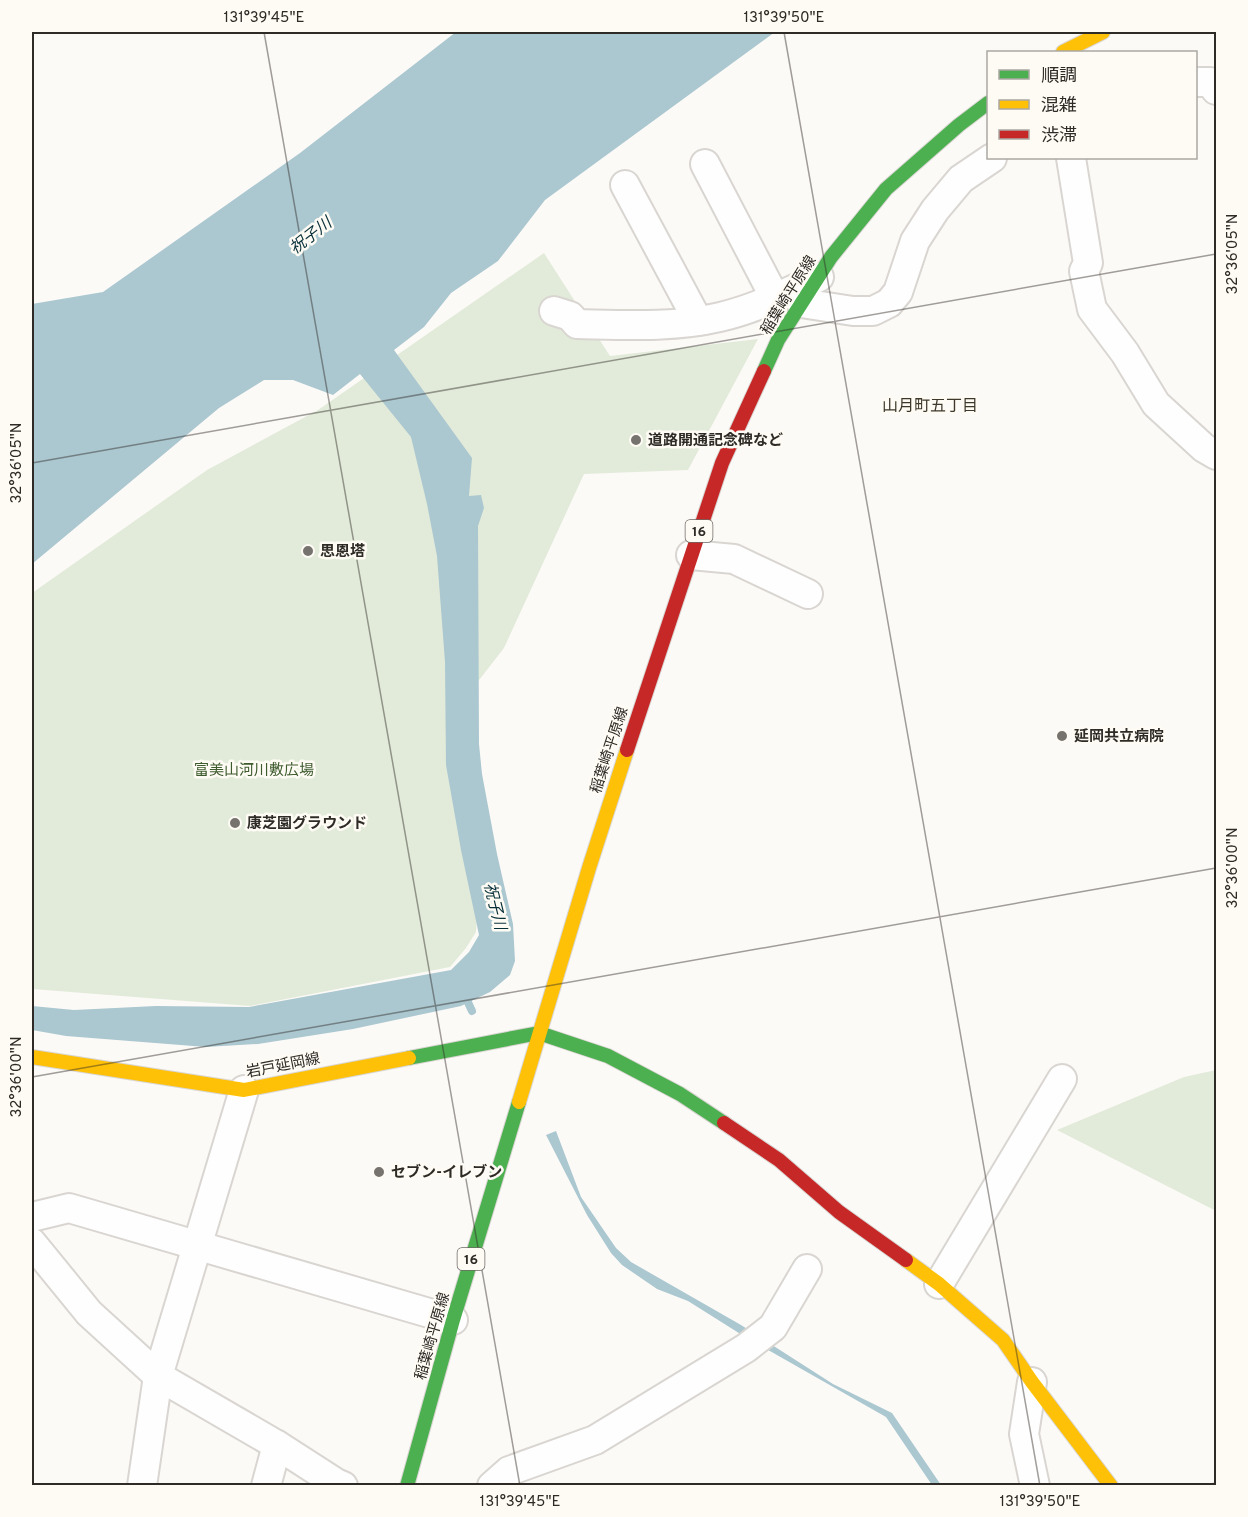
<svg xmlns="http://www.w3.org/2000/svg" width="1248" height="1517" viewBox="0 0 1248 1517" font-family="Overpass,'Noto Sans JP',sans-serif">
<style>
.green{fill:#e2ebda}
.water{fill:#abc7d0}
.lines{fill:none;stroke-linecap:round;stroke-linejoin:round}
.stream{stroke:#abc7d0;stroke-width:8}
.street-casing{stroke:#d9d6d2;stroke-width:32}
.fast-casing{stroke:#d9d6d2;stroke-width:16}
.slow-casing{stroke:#d9d6d2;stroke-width:16}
.jam-casing{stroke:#d9d6d2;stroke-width:16}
.street{stroke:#fffefe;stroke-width:28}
.fast{stroke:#4caf50;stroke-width:14}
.slow{stroke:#ffc107;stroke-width:14}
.jam{stroke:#c62828;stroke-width:14}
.ticks{fill:none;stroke:#2e2b26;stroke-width:1.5;stroke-opacity:0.45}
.poi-dot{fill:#76736f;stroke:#fefbf5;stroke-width:2}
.labels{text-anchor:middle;stroke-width:5;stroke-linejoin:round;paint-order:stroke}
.shield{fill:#fefbf5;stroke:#6c6964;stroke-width:1.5}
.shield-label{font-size:14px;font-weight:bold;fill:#2e2b26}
.street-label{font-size:15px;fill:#2e2b26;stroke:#fefbf5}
.poi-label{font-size:15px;font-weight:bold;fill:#2e2b26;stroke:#fefbf5;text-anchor:start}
.park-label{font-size:15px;fill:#3e5b2e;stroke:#fefbf5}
.water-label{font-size:16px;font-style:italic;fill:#062f39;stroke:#fefbf5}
.neighbourhood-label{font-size:16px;fill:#3e382b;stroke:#fefbf5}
.neatline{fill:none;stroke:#2e2b26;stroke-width:2}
.ticks-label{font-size:15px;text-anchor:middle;fill:#2e2b26}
</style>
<rect width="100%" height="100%" fill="#fcfaf7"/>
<g class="green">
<path d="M 544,253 L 610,356 L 758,339 L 688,470 L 584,474 L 504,648 L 469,693 L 483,828 L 476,932 L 466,948 L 450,967 L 250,1006 L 32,989 L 32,593 L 207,470 L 318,410 Z"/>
<path d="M 1216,1070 L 1216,1211 L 1057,1130 L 1184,1077 Z"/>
</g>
<g class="water">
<path d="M 456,32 L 775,32 L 545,200 L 498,261 L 451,293 L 424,327 L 394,350 L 472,458 L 469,496 L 481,495 L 484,508 L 478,526 L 479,744 L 482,774 L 497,854 L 513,924 L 515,961 L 510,975 L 490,992 L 461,1006 L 353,1029 L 258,1044 L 206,1047 L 66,1036 L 32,1030 L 32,1006 L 74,1010 L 156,1006 L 249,1007 L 451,970 L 469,952 L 479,935 L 461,850 L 446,765 L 445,662 L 437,556 L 427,504 L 411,437 L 360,374 L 333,395 L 293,380 L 264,380 L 219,408 L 32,564 L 32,304 L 103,292 L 300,153 Z"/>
<path d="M 556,1131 L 581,1197 L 616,1248 L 631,1262 L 741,1325 L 833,1384 L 892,1413 L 941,1485 L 932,1485 L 886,1417 L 742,1335 L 688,1301 L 657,1289 L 622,1265 L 611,1253 L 587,1215 L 546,1135 Z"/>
</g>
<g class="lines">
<path class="stream" d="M 465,996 L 472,1011"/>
<g class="street-casing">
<g id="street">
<path d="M 1196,82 L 1210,82 L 1216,90"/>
<path d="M 1071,158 L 1088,263 L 1084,271 L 1092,309 L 1125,353 L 1156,404 L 1204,448 L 1216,455"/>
<path d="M 705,164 L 775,298"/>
<path d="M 625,185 L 698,321"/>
<path d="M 801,303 L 853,311 L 873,311 L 889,303 L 898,292 L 915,241 L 935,210 L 961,179 L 992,158"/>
<path d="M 554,311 L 570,316 L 577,324 C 624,325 674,328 720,317 C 755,309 787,293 819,277"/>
<path d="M 691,555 L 734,559 L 808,594"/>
<path d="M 32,1217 L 69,1208 L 453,1320"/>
<path d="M 32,1243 L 89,1313 L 158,1376 L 277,1445 L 336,1483 L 343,1486"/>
<path d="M 939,1284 L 1062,1079"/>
<path d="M 1032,1382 L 1024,1434 L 1035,1486"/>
<path d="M 142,1486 L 158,1376 L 244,1090"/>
<path d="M 266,1486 L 277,1445"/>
<path d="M 492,1486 L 509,1471 L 595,1440 L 746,1348 L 773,1327 L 807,1269"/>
</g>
</g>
<g class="fast-casing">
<g id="fast">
<path d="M 764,371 L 778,340 L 831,257 L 886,189 L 959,125 L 988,103"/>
<path d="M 409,1058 L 539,1033 L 608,1056 L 680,1094 L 724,1123"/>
<path d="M 407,1486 L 453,1320 L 519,1102"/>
</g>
</g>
<g class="slow-casing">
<g id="slow">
<path d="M 1063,52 L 1103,32"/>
<path d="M 32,1057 L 244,1090 L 409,1058"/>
<path d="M 519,1102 L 589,868 L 627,750"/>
<path d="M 906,1260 L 939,1284 L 1003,1340 L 1032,1382 L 1111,1486"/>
</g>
</g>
<g class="jam-casing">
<g id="jam">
<path d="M 627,750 L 722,463 L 764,371"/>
<path d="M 724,1123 L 779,1160 L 839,1212 L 906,1260"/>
</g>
</g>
<use href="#street" class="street"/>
<use href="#fast" class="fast"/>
<use href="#slow" class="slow"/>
<use href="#jam" class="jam"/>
</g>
<path class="ticks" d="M 264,32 L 520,1486M 784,32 L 1040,1486M 32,463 L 1216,254M 32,1077 L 1216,868M 1200,1486 L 1216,1483"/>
<g class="poi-dot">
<circle cx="636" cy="440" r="6"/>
<circle cx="308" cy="551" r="6"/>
<circle cx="1062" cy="736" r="6"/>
<circle cx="235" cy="823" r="6"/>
<circle cx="379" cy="1172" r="6"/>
</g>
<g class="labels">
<g class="shield">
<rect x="685.5" y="520" width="27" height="22" rx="4.5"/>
<rect x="457.5" y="1248" width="27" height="22" rx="4.5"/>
</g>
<g class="shield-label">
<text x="699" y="536">16</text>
<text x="471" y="1264">16</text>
</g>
<g class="street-label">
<text transform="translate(788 295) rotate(-58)" y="5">稲葉崎平原線</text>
<text transform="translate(609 750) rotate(-72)" y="5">稲葉崎平原線</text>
<text transform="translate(283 1065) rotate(-11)" y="5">岩戸延岡線</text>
<text transform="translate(432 1336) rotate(-74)" y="5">稲葉崎平原線</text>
</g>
<g class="poi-label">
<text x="648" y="445">道路開通記念碑など</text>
<text x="320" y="556">思恩塔</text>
<text x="1074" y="741">延岡共立病院</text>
<text x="247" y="828">康芝園グラウンド</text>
<text x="391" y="1177">セブン-イレブン</text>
</g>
<g class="park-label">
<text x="254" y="775">富美山河川敷広場</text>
</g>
<g class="water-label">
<text transform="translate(310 235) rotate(-38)" y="6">祝子川</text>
<text transform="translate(496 906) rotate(76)" y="6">祝子川</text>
</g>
<g class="neighbourhood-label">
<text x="930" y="411">山月町五丁目</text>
</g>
</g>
<rect width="1248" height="1517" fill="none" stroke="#fefbf5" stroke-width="66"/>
<rect x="987" y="51" width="210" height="108" fill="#fefbf5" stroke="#aba8a2" stroke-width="1.5"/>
<rect x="999" y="70" width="30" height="9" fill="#4caf50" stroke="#aba8a2" stroke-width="1.5"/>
<text x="1041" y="81" font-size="18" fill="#2e2b26">順調</text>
<rect x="999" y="100" width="30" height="9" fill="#ffc107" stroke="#aba8a2" stroke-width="1.5"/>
<text x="1041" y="111" font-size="18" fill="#2e2b26">混雑</text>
<rect x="999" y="130" width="30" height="9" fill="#c62828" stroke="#aba8a2" stroke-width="1.5"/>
<text x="1041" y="141" font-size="18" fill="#2e2b26">渋滞</text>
<rect x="33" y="33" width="1182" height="1451" class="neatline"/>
<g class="ticks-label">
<text x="264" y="22">131°39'45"E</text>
<text x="784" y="22">131°39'50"E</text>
<text transform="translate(1232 254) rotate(-90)" y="5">32°36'05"N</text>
<text transform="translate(16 463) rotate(-90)" y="5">32°36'05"N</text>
<text transform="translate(1232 868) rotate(-90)" y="5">32°36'00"N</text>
<text transform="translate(16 1077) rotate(-90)" y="5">32°36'00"N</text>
<text x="520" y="1506">131°39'45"E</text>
<text x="1040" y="1506">131°39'50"E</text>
</g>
</svg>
